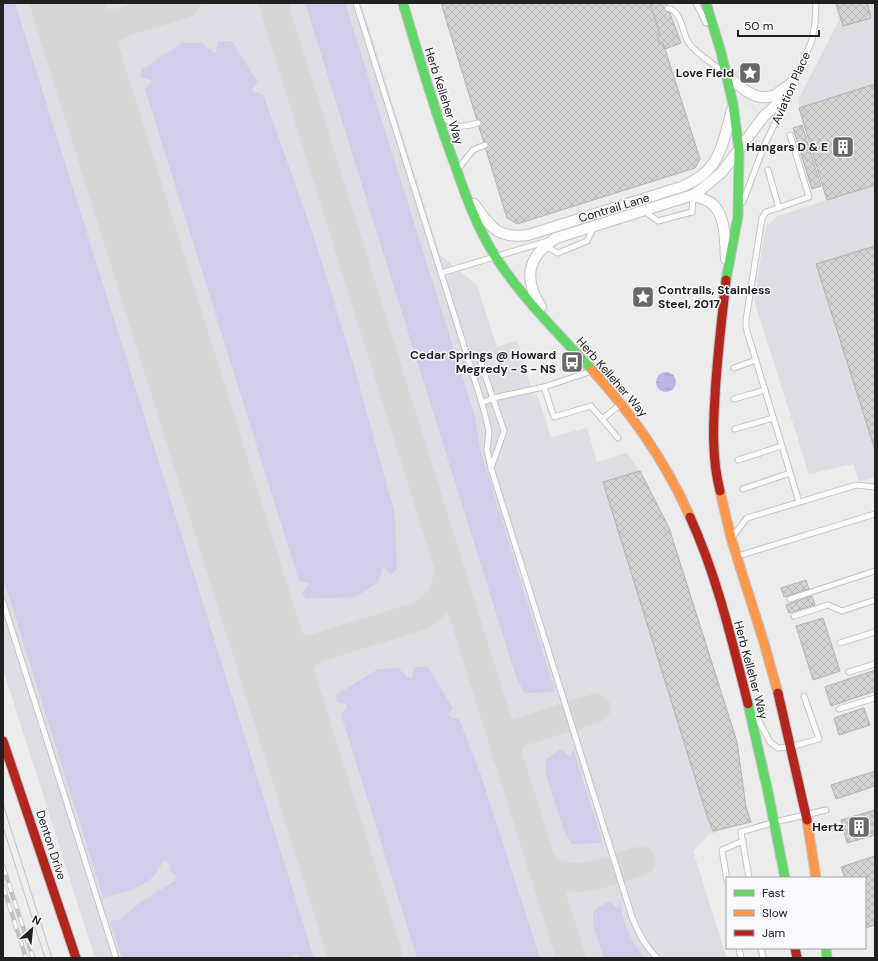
<svg xmlns="http://www.w3.org/2000/svg" width="878" height="961" viewBox="0 0 878 961" font-family="'DM Sans',sans-serif">
<style>
.built{fill:#dddde3}
.grass{fill:#d2cde8}
.water{fill:url(#water-ripples)}
.lines{fill:none;stroke-linecap:round;stroke-linejoin:round}
.taxiway{stroke:#d7d7d8;stroke-width:29}
.runway{stroke:#d7d7d8;stroke-width:73}
.building{fill:url(#building-cross-hatch);stroke:#b2b2b3}
.lane-casing{stroke:#c3c3c4;stroke-width:7}
.street-casing{stroke:#c3c3c4;stroke-width:12}
.fast-casing{stroke:#c3c3c4;stroke-width:11}
.slow-casing{stroke:#c3c3c4;stroke-width:11}
.jam-casing{stroke:#c3c3c4;stroke-width:11}
.path{stroke:#d8d8d9;stroke-width:2;stroke-dasharray:1 3;stroke-linecap:butt}
.lane{stroke:#fcfcfc;stroke-width:5}
.street{stroke:#fcfcfc;stroke-width:10}
.fast{stroke:#63d668;stroke-width:9}
.slow{stroke:#ff974d;stroke-width:9}
.jam{stroke:#b3261e;stroke-width:9}
.tram{stroke:#c2c2c3;stroke-width:1}
.rail-casing{stroke:#c2c2c3;stroke-width:4.5}
.rail{stroke:#f9f8fc;stroke-width:3;stroke-dasharray:9;stroke-linecap:butt}
.labels{text-anchor:middle;stroke-width:3;stroke-linejoin:round;paint-order:stroke}
.poi-label{font-size:12px;font-weight:bold;fill:#212122;stroke:#f9f8fc;text-anchor:end}
.street-label{font-size:12px;fill:#212122;stroke:#f9f8fc}
</style>
<defs>
<pattern id="water-ripples" width="26" height="14" patternUnits="userSpaceOnUse"><rect width="26" height="14" fill="#beb4e8"/><path d="M2 4q2-2 4 0t4 0M15 11q2-2 4 0t4 0" fill="none" stroke="#a39ac7"/></pattern>
<pattern id="building-cross-hatch" width="8" height="8" patternUnits="userSpaceOnUse"><rect width="8" height="8" fill="#d4d4d5"/><path d="M0 0l8 8M0 8l8-8" fill="none" stroke="#b6b6b7"/></pattern>
</defs>
<rect width="100%" height="100%" fill="#ececed"/>
<g class="built">
<path d="M 3,3 L 361,3 L 440,255 L 477,285 L 497,347 L 517,341 L 533,395 L 537,394 L 551,437 L 587,428 L 597,462 L 627,453 L 640,471 L 669,528 L 737,742 L 746,807 L 751,822 L 709,834 L 693,851 L 727,958 L 95,958 L 3,669 Z"/>
<path d="M 835,3 L 875,3 L 875,478 L 859,481 L 853,464 L 809,474 L 754,300 L 765,231 L 767,225 L 778,216 L 827,200 L 799,108 L 799,98 L 839,20 Z"/>
</g>
<g class="grass">
<path d="M 3,3 L 15,3 L 314,958 L 300,958 L 298,954 L 285,958 L 122,958 L 110,921 L 121,919 L 142,901 L 175,881 L 176,875 L 169,870 L 171,865 L 167,861 L 164,861 C 160,866 157,872 153,877 C 143,887 117,896 103,897 L 3,577 Z"/>
<path d="M 305,3 L 345,3 L 475,417 L 480,449 L 555,692 L 525,693 L 517,680 Z"/>
<path d="M 232,41 L 258,83 L 252,89 L 253,91 L 263,94 L 312,231 L 353,363 L 395,514 L 397,570 L 391,574 L 384,568 L 382,568 L 379,582 L 355,597 L 306,599 L 302,593 L 309,585 L 308,583 L 299,581 L 145,89 L 151,82 L 151,80 L 141,78 L 141,70 L 182,43 L 202,43 L 214,53 L 216,52 L 218,42 Z"/>
<path d="M 414,667 L 428,667 L 453,708 L 448,714 L 449,716 L 459,719 L 481,775 L 540,958 L 417,958 L 341,714 L 347,707 L 346,704 L 337,703 L 336,695 L 378,669 L 398,668 L 409,678 L 412,678 Z"/>
<path d="M 561,749 L 569,756 L 571,756 L 573,749 L 603,843 L 572,844 L 564,831 L 546,775 L 546,759 Z"/>
<path d="M 620,898 C 621,919 631,942 644,958 L 604,958 L 593,925 L 593,911 L 609,901 L 617,908 L 618,908 Z"/>
</g>
<circle class="water" cx="666" cy="382" r="10"/>
<g class="lines">
<g class="taxiway">
<path d="M 71,3 C 86,21 98,26 121,23"/>
<path d="M 273,3 L 571,958"/>
<path d="M 91,81 L 92,55 L 98,43 L 108,31 L 121,23 L 186,3"/>
<path d="M 262,626 C 275,641 291,649 310,650 L 420,616 C 441,603 447,592 449,567"/>
<path d="M 287,704 C 284,679 294,659 317,648"/>
<path d="M 507,755 L 508,744 L 514,734 L 596,708"/>
<path d="M 542,864 C 546,867 550,871 555,873 C 583,885 614,869 641,861"/>
</g>
<path class="runway" d="M 67,3 L 366,958"/>
</g>
<g class="building">
<path d="M 441,3 L 650,3 L 660,34 L 657,35 L 660,44 L 663,43 L 665,49 L 700,159 L 695,168 L 517,224 L 507,218 Z"/>
<path d="M 650,3 L 666,3 L 681,43 L 665,49 L 663,43 L 660,44 L 657,35 L 660,34 Z"/>
<path d="M 836,3 L 867,3 L 871,18 L 843,26 Z"/>
<path d="M 875,84 L 875,185 L 827,200 L 799,108 Z"/>
<path d="M 802,125 L 821,186 L 812,189 L 793,128 Z"/>
<path d="M 875,246 L 875,450 L 816,264 Z"/>
<path d="M 640,471 L 669,528 L 737,742 L 746,807 L 751,822 L 713,831 L 707,816 L 603,482 Z"/>
<path d="M 806,580 L 809,589 L 784,597 L 781,588 Z"/>
<path d="M 812,596 L 815,605 L 789,613 L 786,605 Z"/>
<path d="M 823,618 L 840,671 L 813,680 L 796,626 Z"/>
<path d="M 875,670 L 875,691 L 831,706 L 825,687 Z"/>
<path d="M 864,708 L 870,725 L 839,735 L 834,718 Z"/>
<path d="M 875,771 L 875,786 L 836,799 L 831,785 Z"/>
<path d="M 875,810 L 875,835 L 847,843 L 841,820 Z"/>
<path d="M 875,856 L 875,925 L 865,928 L 865,878 L 845,878 L 841,867 Z"/>
</g>
<g class="lines">
<g class="lane-casing">
<g id="lane">
<path d="M 356,3 L 482,403 L 489,431 L 487,450 L 491,468 L 632,917 C 638,933 645,946 657,958"/>
<path d="M 696,3 L 706,23"/>
<path d="M 668,8 C 682,12 682,31 688,42 C 696,54 711,62 722,71"/>
<path d="M 440,115 C 457,127 458,129 478,123"/>
<path d="M 790,135 L 809,197 L 766,212 L 762,218 L 746,320 L 746,328 L 799,502"/>
<path d="M 458,169 L 473,150 L 485,145"/>
<path d="M 768,170 L 779,208"/>
<path d="M 743,202 L 764,146 L 775,123 L 785,97 L 802,64 L 812,40 L 815,23 L 816,3"/>
<path d="M 644,211 L 658,221 L 692,212 L 693,195"/>
<path d="M 545,246 L 558,253 L 587,241 L 594,227"/>
<path d="M 441,273 L 548,241"/>
<path d="M 481,363 L 504,431 L 491,468"/>
<path d="M 734,368 L 756,360"/>
<path d="M 544,387 L 554,417 L 591,406 L 602,419 L 621,404"/>
<path d="M 734,399 L 765,390"/>
<path d="M 482,403 L 493,398 L 544,387 L 592,371"/>
<path d="M 602,419 L 618,438"/>
<path d="M 735,429 L 773,418"/>
<path d="M 738,460 L 782,446"/>
<path d="M 743,489 L 790,473"/>
<path d="M 733,536 L 747,518 L 856,485 L 875,487"/>
<path d="M 738,556 L 875,514"/>
<path d="M 790,599 L 875,571"/>
<path d="M 3,602 L 116,958"/>
<path d="M 794,616 L 828,605 L 842,611 L 875,600"/>
<path d="M 840,643 L 875,632"/>
<path d="M 849,672 L 875,664"/>
<path d="M 839,709 L 875,698"/>
<path d="M 756,716 L 770,742 L 778,748 L 790,747 L 819,739 L 804,696"/>
<path d="M 749,878 L 741,832 L 775,822 L 826,810"/>
<path d="M 727,880 L 722,850 L 743,841"/>
<path d="M 739,948 L 741,958"/>
<path d="M 761,948 L 763,958"/>
</g>
</g>
<g class="street-casing">
<g id="street">
<path d="M 726,74 C 738,85 756,104 775,95 C 781,91 787,86 793,82"/>
<path d="M 693,195 C 699,198 706,199 711,203 C 726,213 725,242 726,259"/>
<path d="M 474,204 C 491,227 497,239 528,235 L 681,187 C 720,172 722,146 732,110"/>
<path d="M 541,307 C 523,278 527,257 556,238 L 693,195 L 703,188 L 722,172 L 764,116 L 785,97"/>
</g>
</g>
<g class="fast-casing">
<g id="fast">
<path d="M 403,3 C 419,58 435,112 455,165 C 466,197 478,230 497,259 C 524,300 559,334 592,370"/>
<path d="M 706,3 L 721,52 L 733,104 L 739,150 L 738,216 L 726,280"/>
<path d="M 748,704 L 768,792 L 785,878"/>
<path d="M 826,948 L 827,958"/>
</g>
</g>
<g class="slow-casing">
<g id="slow">
<path d="M 592,370 C 632,414 666,462 690,517"/>
<path d="M 720,491 L 731,538 L 764,643 L 778,693"/>
<path d="M 807,820 L 816,878"/>
</g>
</g>
<g class="jam-casing">
<g id="jam">
<path d="M 720,491 C 712,460 713,427 715,396 C 717,357 722,319 726,280"/>
<path d="M 690,517 C 717,576 732,641 748,704"/>
<path d="M 778,693 L 807,820"/>
<path d="M 3,741 L 76,958"/>
<path d="M 795,948 L 797,958"/>
</g>
</g>
<path class="path" d="M 749,105 L 757,111"/>
<use href="#lane" class="lane"/>
<use href="#street" class="street"/>
<use href="#fast" class="fast"/>
<use href="#slow" class="slow"/>
<use href="#jam" class="jam"/>
<g class="tram">
<path d="M 3,804 L 52,958"/>
<path d="M 3,827 L 45,958"/>
</g>
<g class="rail-casing">
<g id="rail">
<path d="M 3,866 L 33,958"/>
<path d="M 3,886 L 26,958"/>
</g>
</g>
<use href="#rail" class="rail"/>
</g>
<defs>
<g id="sight-square" transform="scale(1.15)"><rect x="-9" y="-9" width="18" height="18" rx="4" fill="#686869" stroke="#f9f8fc"/><path d="M0-6L1.8-2.2L6-1.7L2.9 1.2L3.7 5.4L0 3.3L-3.7 5.4L-2.9 1.2L-6-1.7L-1.8-2.2Z" fill="#fff"/></g>
<g id="building-square" transform="scale(1.15)"><rect x="-9" y="-9" width="18" height="18" rx="4" fill="#686869" stroke="#f9f8fc"/><path d="M-4-6H4V6H1V3H-1V6H-4ZM-2.5-4.3h1.7v1.8h-1.7ZM.8-4.3h1.7v1.8H.8ZM-2.5-1h1.7V.8h-1.7ZM.8-1h1.7V.8H.8Z" fill="#fff"/></g>
<g id="bus-square" transform="scale(1.15)"><rect x="-9" y="-9" width="18" height="18" rx="4" fill="#686869" stroke="#f9f8fc"/><path d="M-5-6H5V4H4V6H2V4H-2V6H-4V4H-5ZM-3.5-4V0h7V-4ZM-3.5 1.2v1.5H-2V1.2ZM2 1.2v1.5H3.5V1.2Z" fill="#fff"/></g>
</defs>
<g fill-rule="evenodd">
<use href="#sight-square" x="750" y="73"/>
<use href="#building-square" x="843" y="147"/>
<use href="#sight-square" x="643" y="297"/>
<use href="#bus-square" x="572" y="362"/>
<use href="#building-square" x="859" y="827"/>
</g>
<g class="labels">
<g class="poi-label">
<text x="734" y="77">Love Field</text>
<text x="828" y="151">Hangars D &amp; E</text>
<text x="658" y="294" text-anchor="start">Contrails, Stainless<tspan x="658" dy="14">Steel, 2017</tspan></text>
<text x="556" y="359">Cedar Springs @ Howard<tspan x="556" dy="14">Megredy - S - NS</tspan></text>
<text x="844" y="831">Hertz</text>
</g>
<g class="street-label">
<text transform="translate(791 88) rotate(-66)" y="4">Aviation Place</text>
<text transform="translate(444 96) rotate(72)" y="4">Herb Kelleher Way</text>
<text transform="translate(614 208) rotate(-17)" y="4">Contrail Lane</text>
<text transform="translate(612 377) rotate(49)" y="4">Herb Kelleher Way</text>
<text transform="translate(751 670) rotate(75)" y="4">Herb Kelleher Way</text>
<text transform="translate(51 845) rotate(72)" y="4">Denton Drive</text>
</g>
</g>
<rect width="878" height="961" fill="none" stroke="#212122" stroke-width="8"/>
<rect x="726" y="877" width="140" height="72" fill="#f9f8fc" stroke="#a3a2a5"/>
<rect x="734" y="890" width="20" height="6" fill="#63d668" stroke="#a3a2a5"/>
<text x="762" y="897" font-size="12" fill="#212122">Fast</text>
<rect x="734" y="910" width="20" height="6" fill="#ff974d" stroke="#a3a2a5"/>
<text x="762" y="917" font-size="12" fill="#212122">Slow</text>
<rect x="734" y="930" width="20" height="6" fill="#b3261e" stroke="#a3a2a5"/>
<text x="762" y="937" font-size="12" fill="#212122">Jam</text>
<g transform="translate(32 929) rotate(27)" stroke="#f9f8fc" stroke-width="3" paint-order="stroke">
<path d="M0-3L7 15L0 10L-7 15Z" fill="#212122"/>
<text y="-6" font-size="11" font-weight="bold" text-anchor="middle" fill="#212122">N</text>
</g>
<path d="M738 30v6h81v-6" fill="none" stroke="#212122" stroke-width="2"/>
<text x="744" y="30" font-size="12" fill="#212122" stroke="#f9f8fc" stroke-width="3" paint-order="stroke">50 m</text>
</svg>
